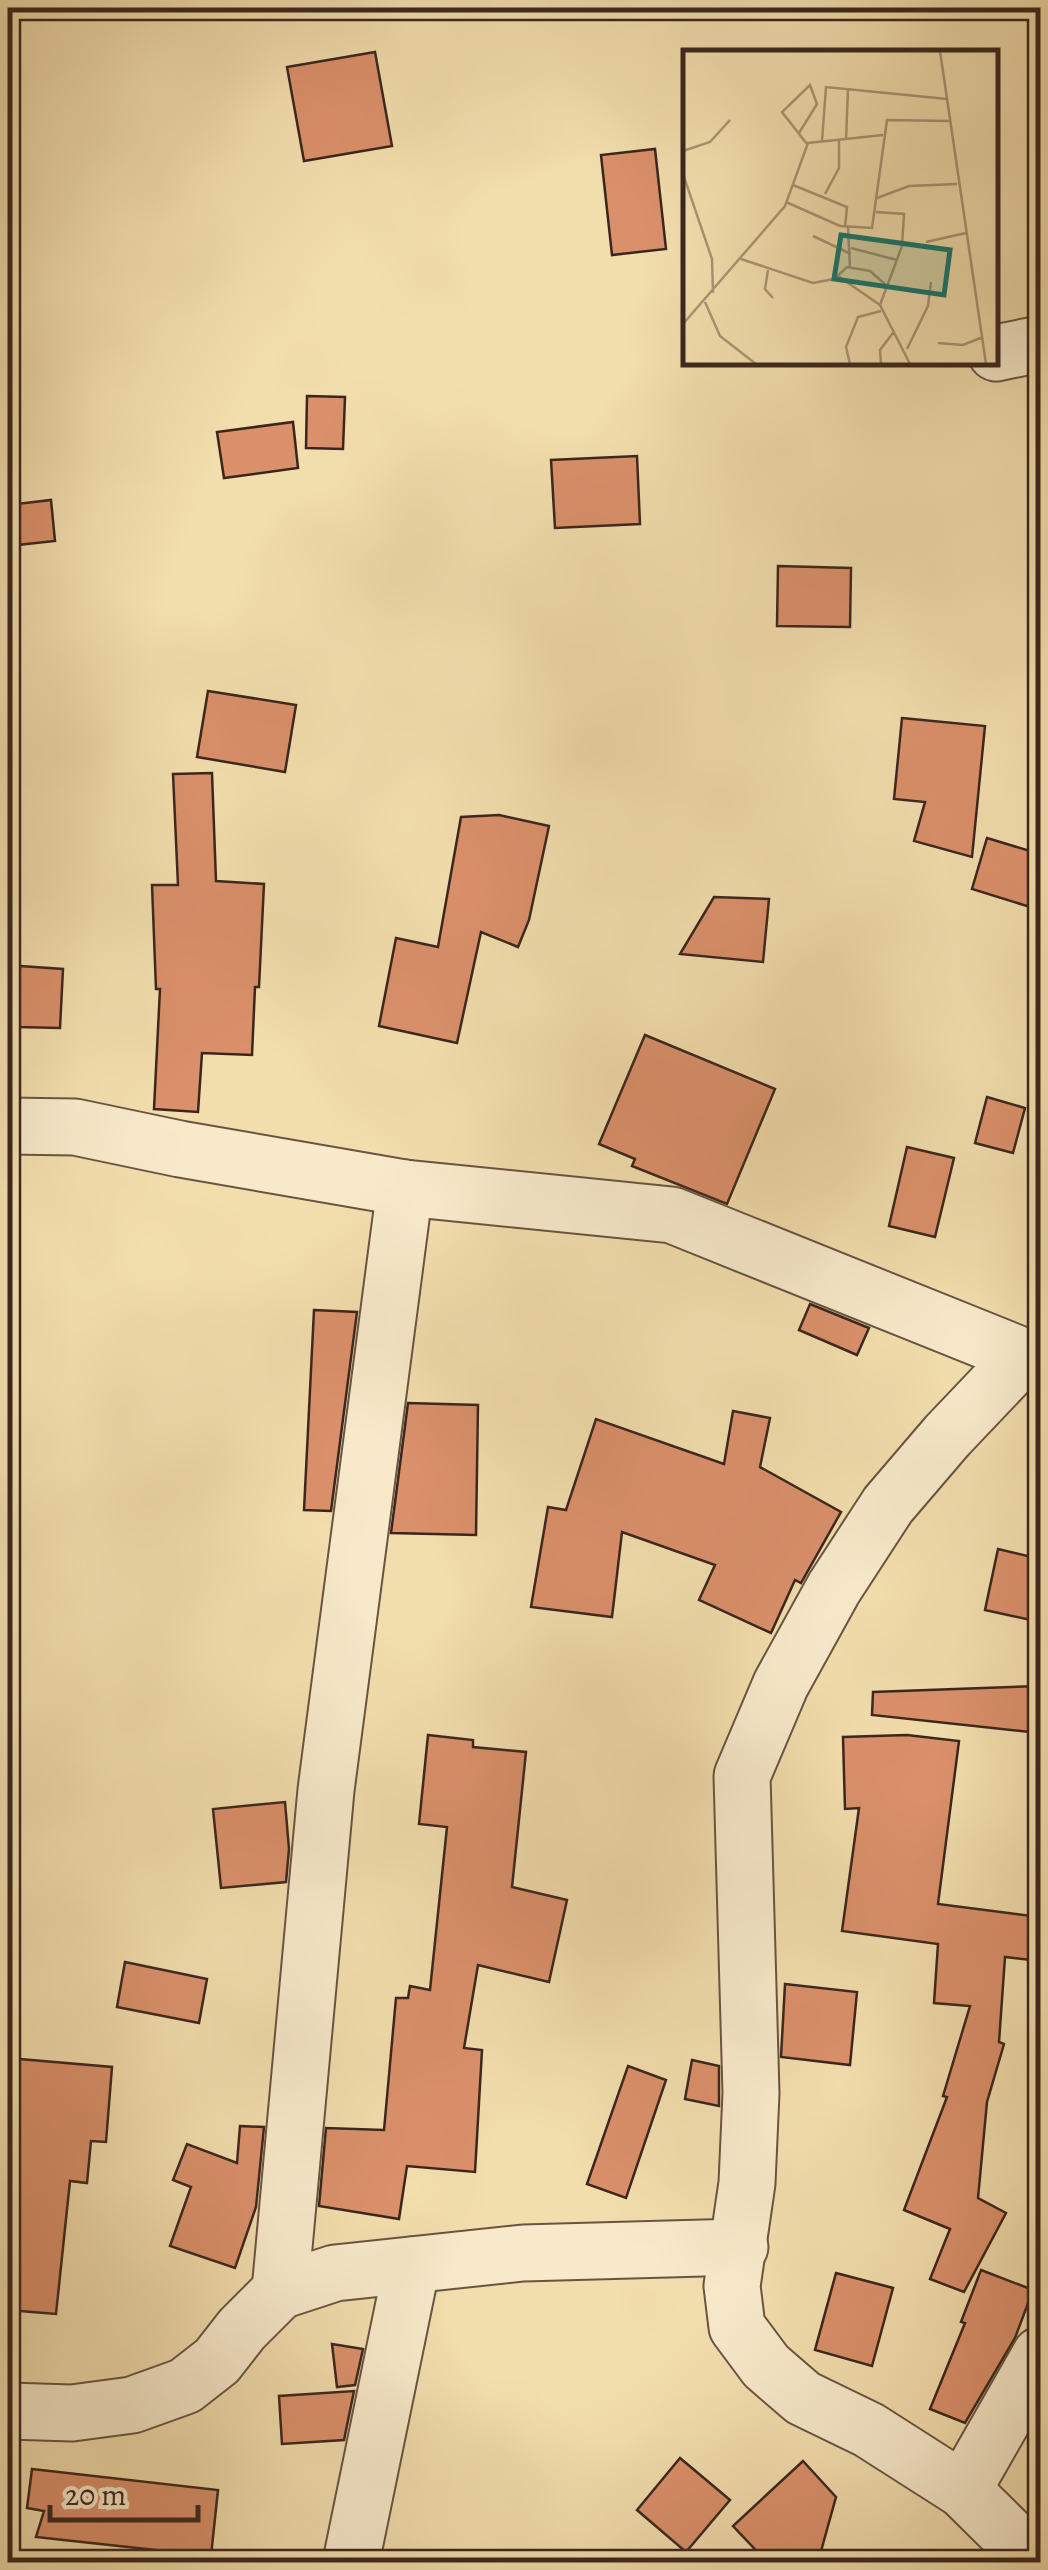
<svg xmlns="http://www.w3.org/2000/svg" width="1048" height="2570" viewBox="0 0 1048 2570" font-family="Alegreya,serif">
<style>
.building{fill:#da906b;stroke:#3b261e;stroke-width:2.5}
.lines{fill:none;stroke-linecap:round;stroke-linejoin:round}
.minor-casing{stroke:#695442;stroke-width:59}
.minor{stroke:#f7e9ca;stroke-width:55}
.inset-road{fill:none;stroke:#a99474;stroke-width:2.5}
.view{fill:#0f766e;fill-opacity:0.15;stroke:#0f766e;stroke-width:5}
.inset-edge{fill:none;stroke:#3b261e;stroke-width:5}
</style>
<rect width="100%" height="100%" fill="#f2ddad"/>
<filter id="stains"><feTurbulence type="fractalNoise" baseFrequency=".002" numOctaves="4"/><feColorMatrix values="0 0 0 0 .2 0 0 0 0 .09 0 0 0 0 .02 0 0 0 .5 -.17"/></filter>
<radialGradient id="worn" r=".72"><stop offset=".6" stop-color="#630" stop-opacity="0"/><stop offset="1" stop-color="#630" stop-opacity=".3"/></radialGradient>
<g class="building">
<path d="M 375,52 L 392,146 L 304,161 L 287,67 Z"/>
<path d="M 655,149 L 666,249 L 612,255 L 601,155 Z"/>
<path d="M 307,396 L 345,397 L 343,449 L 306,448 Z"/>
<path d="M 293,422 L 298,468 L 224,478 L 217,432 Z"/>
<path d="M 637,456 L 640,524 L 555,528 L 551,460 Z"/>
<path d="M 51,500 L 55,541 L 8,546 L 8,505 Z"/>
<path d="M 778,566 L 851,568 L 850,627 L 777,626 Z"/>
<path d="M 208,691 L 296,705 L 285,772 L 197,757 Z"/>
<path d="M 902,718 L 985,726 L 972,857 L 914,841 L 925,802 L 894,799 Z"/>
<path d="M 212,773 L 216,881 L 264,884 L 259,987 L 255,987 L 252,1055 L 202,1053 L 198,1112 L 154,1109 L 160,989 L 156,989 L 152,885 L 178,885 L 173,774 Z"/>
<path d="M 499,815 L 549,826 L 529,920 L 518,947 L 481,932 L 457,1043 L 379,1026 L 396,938 L 438,947 L 461,817 Z"/>
<path d="M 987,838 L 1040,854 L 1040,910 L 972,889 Z"/>
<path d="M 714,897 L 769,899 L 763,962 L 680,954 Z"/>
<path d="M 20,966 L 63,969 L 60,1028 L 18,1027 Z"/>
<path d="M 645,1035 L 775,1089 L 727,1204 L 632,1166 L 635,1159 L 599,1144 Z"/>
<path d="M 987,1097 L 1025,1108 L 1013,1153 L 975,1143 Z"/>
<path d="M 907,1147 L 954,1158 L 935,1237 L 889,1226 Z"/>
<path d="M 810,1304 L 869,1328 L 857,1355 L 799,1330 Z"/>
<path d="M 314,1310 L 357,1312 L 331,1511 L 304,1510 Z"/>
<path d="M 408,1403 L 478,1405 L 476,1535 L 391,1533 Z"/>
<path d="M 733,1411 L 770,1418 L 760,1467 L 841,1512 L 801,1583 L 795,1580 L 771,1633 L 699,1600 L 715,1565 L 622,1532 L 612,1617 L 531,1607 L 548,1507 L 566,1510 L 596,1419 L 724,1464 Z"/>
<path d="M 998,1549 L 1040,1559 L 1040,1622 L 985,1610 Z"/>
<path d="M 1040,1686 L 1040,1733 L 872,1715 L 873,1692 Z"/>
<path d="M 428,1735 L 473,1740 L 473,1747 L 526,1752 L 512,1887 L 567,1900 L 549,1982 L 478,1965 L 464,2048 L 482,2050 L 475,2172 L 407,2166 L 399,2219 L 319,2206 L 326,2128 L 384,2130 L 396,1998 L 408,1998 L 410,1986 L 430,1990 L 447,1827 L 419,1824 Z"/>
<path d="M 907,1735 L 959,1741 L 938,1904 L 1040,1917 L 1040,1961 L 1005,1957 L 999,2042 L 1004,2044 L 987,2102 L 978,2198 L 1006,2213 L 964,2292 L 930,2279 L 950,2229 L 904,2210 L 947,2097 L 943,2096 L 970,2006 L 934,2003 L 938,1944 L 842,1931 L 859,1808 L 845,1809 L 843,1737 Z"/>
<path d="M 285,1802 L 289,1849 L 286,1882 L 221,1888 L 213,1809 Z"/>
<path d="M 125,1962 L 207,1979 L 199,2023 L 117,2007 Z"/>
<path d="M 785,1984 L 857,1992 L 850,2065 L 781,2057 Z"/>
<path d="M 8,2058 L 112,2067 L 106,2142 L 91,2141 L 87,2183 L 70,2181 L 56,2314 L 8,2310 Z"/>
<path d="M 692,2060 L 719,2066 L 719,2106 L 685,2099 Z"/>
<path d="M 628,2066 L 666,2080 L 626,2198 L 587,2184 Z"/>
<path d="M 240,2126 L 264,2127 L 256,2207 L 235,2268 L 170,2246 L 191,2187 L 173,2180 L 187,2144 L 237,2163 Z"/>
<path d="M 981,2270 L 1033,2290 L 1015,2338 L 965,2423 L 930,2409 L 965,2323 L 961,2322 Z"/>
<path d="M 836,2273 L 893,2288 L 872,2366 L 815,2350 Z"/>
<path d="M 332,2344 L 363,2349 L 355,2385 L 337,2387 Z"/>
<path d="M 354,2391 L 344,2440 L 282,2444 L 279,2396 Z"/>
<path d="M 680,2458 L 730,2500 L 686,2552 L 637,2510 Z"/>
<path d="M 803,2461 L 836,2497 L 818,2562 L 767,2562 L 733,2526 Z"/>
<path d="M 32,2469 L 218,2490 L 211,2556 L 36,2537 L 44,2511 L 27,2508 Z"/>
</g>
<g class="lines">
<g class="minor-casing">
<g id="minor">
<path d="M 996,353 L 1040,344"/>
<path d="M 8,1126 L 75,1127 L 180,1149 L 405,1188 L 672,1215 L 1023,1356 L 1040,1358"/>
<path d="M 1023,1356 L 947,1436 L 888,1505 L 834,1588 L 781,1684 L 742,1776 L 751,2093 L 747,2183 L 732,2286 L 737,2327 L 766,2366 L 803,2398 L 869,2430 L 963,2490 L 1036,2562"/>
<path d="M 280,2291 L 326,1790 L 405,1188"/>
<path d="M 8,2411 L 72,2413 L 132,2405 L 185,2386 L 217,2361 L 242,2329 L 280,2291 L 335,2273 L 523,2253 L 740,2247"/>
<path d="M 963,2490 L 1040,2355"/>
<path d="M 351,2562 L 412,2265"/>
</g>
</g>
<use href="#minor" class="minor"/>
</g>
<g transform="translate(683 50)">
<rect width="315" height="315" fill="#f2ddad"/>
<path class="inset-road" d="M 257,1 L 303,314M 116,83 L 134,54 L 127,35 L 99,62 L 124,94M 163,90 L 165,39M 139,91 L 143,37 L 264,49M 0,101 L 27,92 L 47,70M 0,124 L 29,209 L 30,243M 110,135 L 164,157 L 162,177M 142,144 L 156,118 L 156,90M 194,148 L 226,136 L 274,134M 103,152 L 157,176 L 189,178 L 204,70 L 266,71M 193,162 L 221,164 L 219,196 L 197,255M 165,177 L 167,218M 130,186 L 168,204M 243,192 L 283,183M 168,198 L 214,210M 58,209 L 130,233 L 151,229 L 164,217 L 187,221 L 203,235M 85,220 L 82,239 L 90,248M 155,226 L 197,255 L 227,314M 22,252 L 37,286 L 73,314M 0,274 L 102,156 L 125,93 L 200,85M 255,293 L 280,295 L 300,287M 224,299 L 245,256 L 248,232M 167,314 L 163,297 L 175,267 L 198,261M 198,314 L 197,300 L 210,283"/>
<path class="view" d="M 158,185 L 267,200 L 261,245 L 151,229 Z"/>
<rect width="315" height="315" class="inset-edge"/>
</g>
<rect width="1048" height="2570" fill="none" stroke="#f2ddad" stroke-width="40"/>
<rect x="10" y="10" width="1028" height="2550" fill="none" stroke="#3b261e" stroke-width="5"/>
<rect x="20" y="20" width="1008" height="2530" fill="none" stroke="#3b261e" stroke-width="2.5"/>
<path d="M50 2505v15h148v-15" fill="none" stroke="#3b261e" stroke-width="5"/>
<text x="65" y="2505" font-size="30" fill="#3b261e" stroke="#f7e9ca" stroke-width="8" paint-order="stroke">20 m</text>
<rect width="100%" height="100%" filter="url(#stains)"/>
<rect width="100%" height="100%" fill="url(#worn)"/>
</svg>
